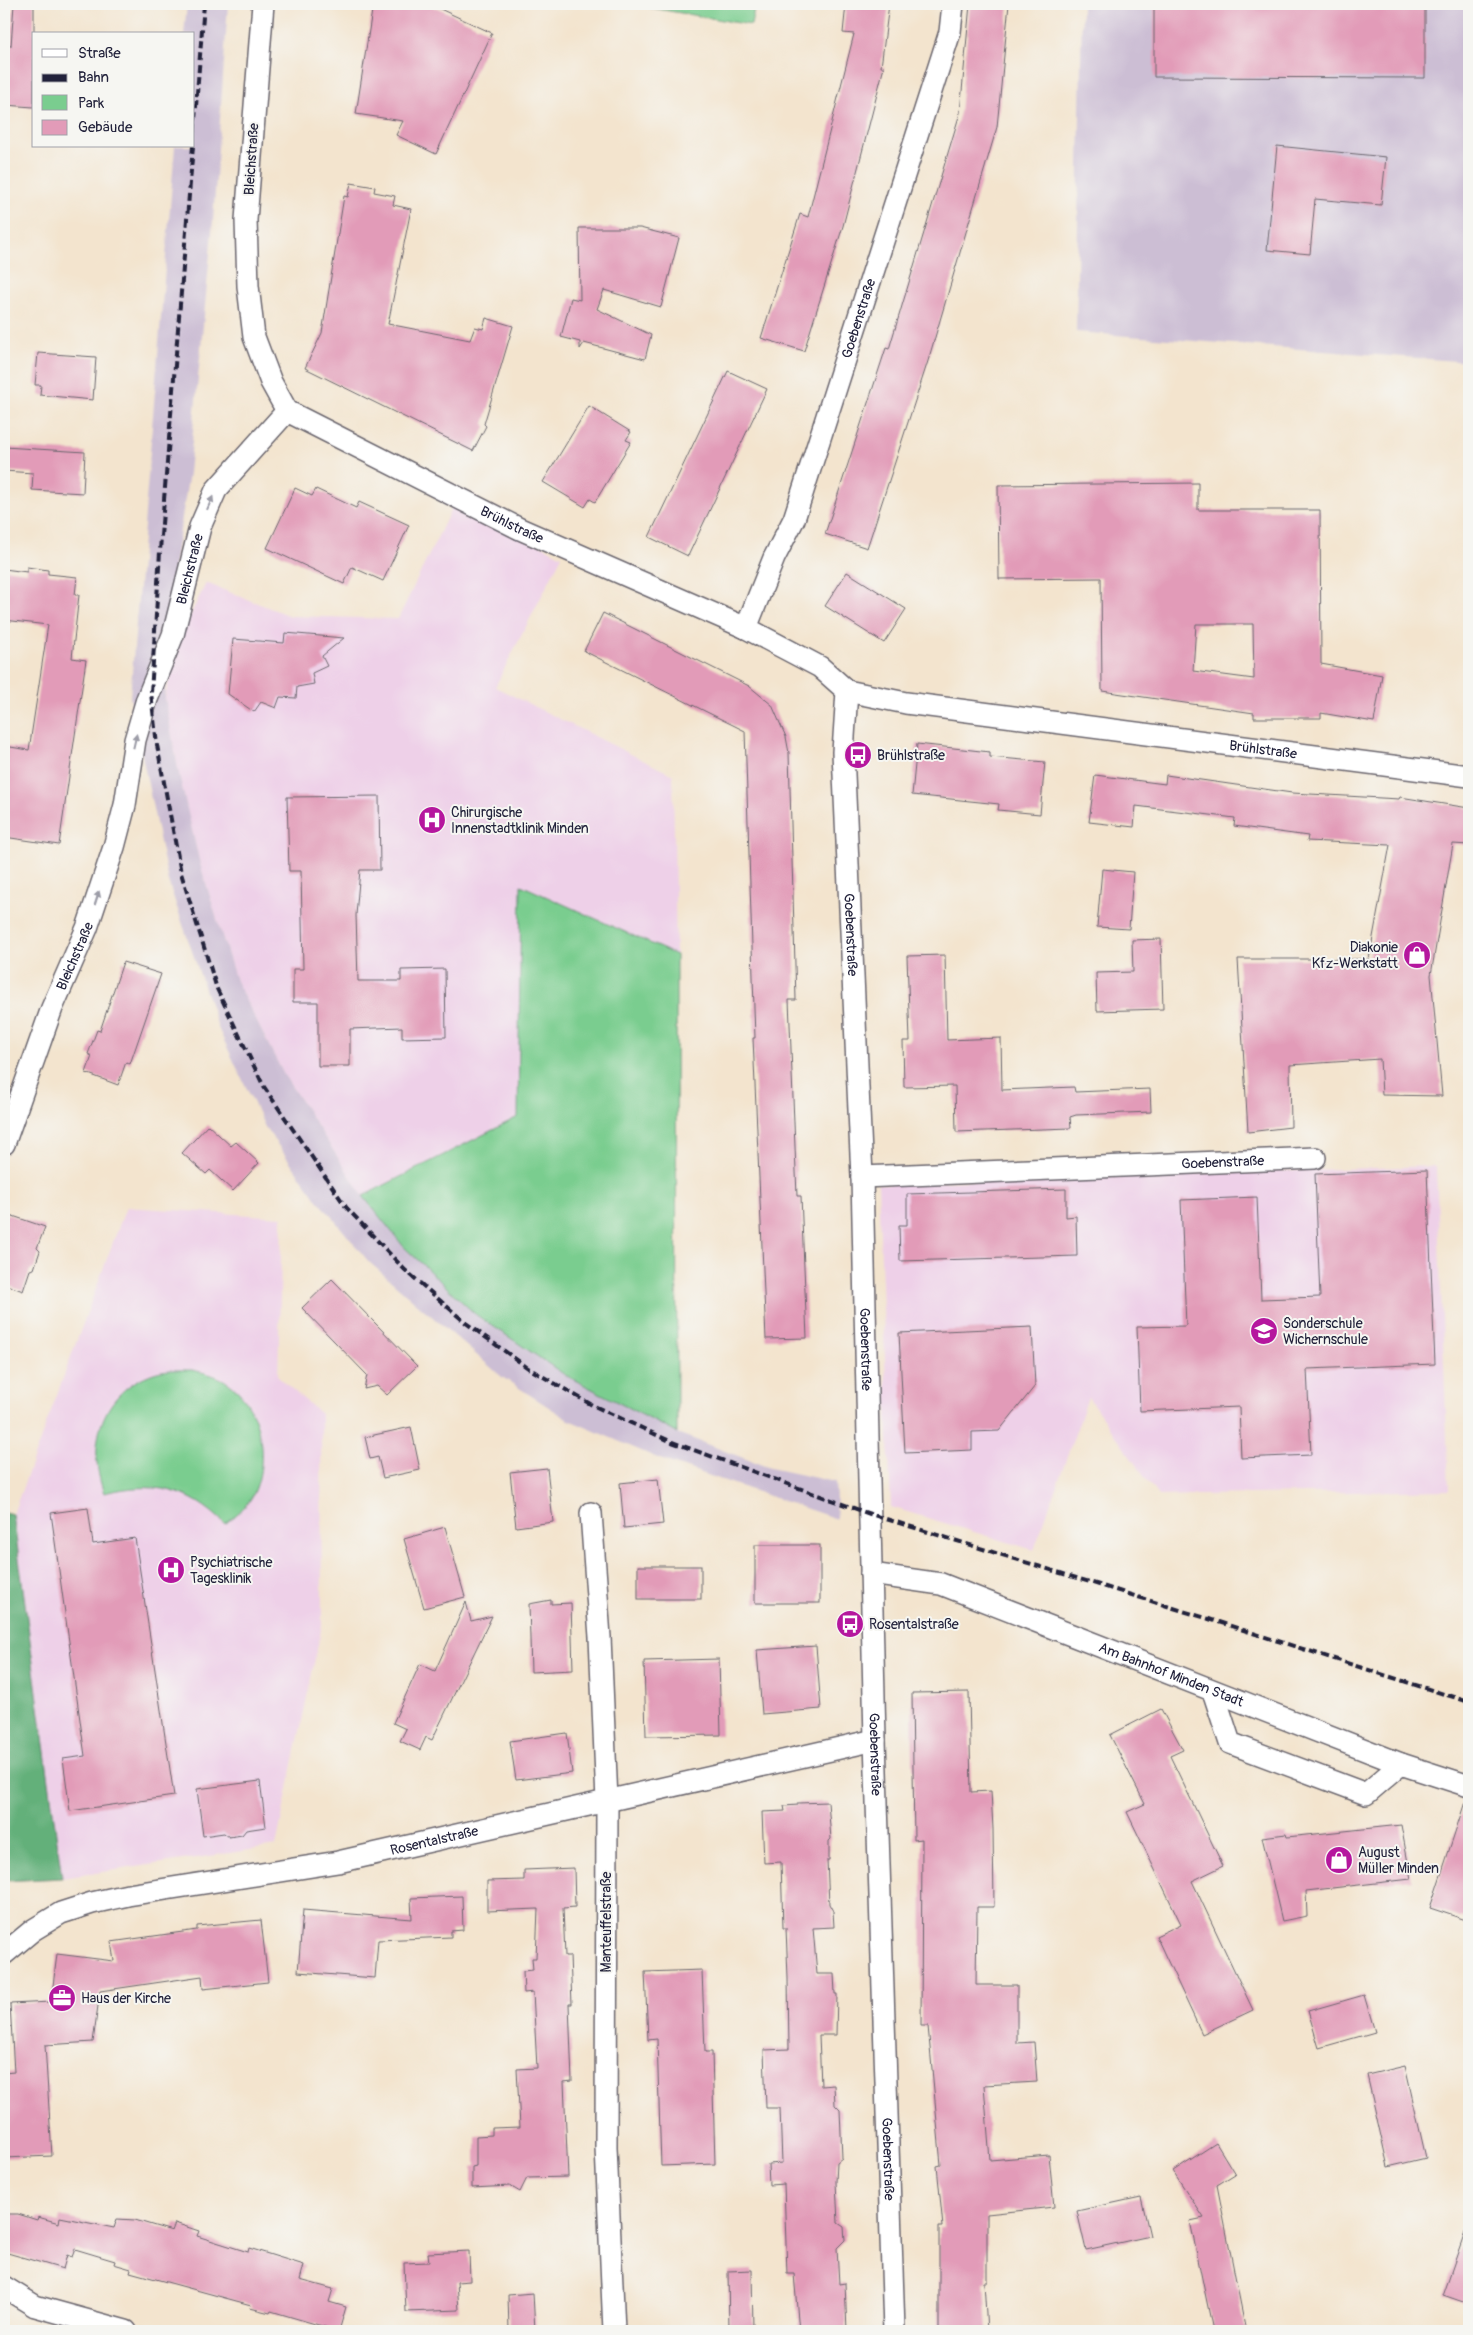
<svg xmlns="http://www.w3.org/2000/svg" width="1473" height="2335" viewBox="0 0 1473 2335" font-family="Pangolin,sans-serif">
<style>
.built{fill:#eed0e8}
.industrial{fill:#ccbed4}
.green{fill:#7acd8f;stroke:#4e7865}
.forest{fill:#63b07a;stroke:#42695a}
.building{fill:#e29bb8;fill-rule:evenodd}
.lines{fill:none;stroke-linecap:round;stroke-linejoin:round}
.minor-casing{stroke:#6b666e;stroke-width:24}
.minor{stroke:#fff;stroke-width:21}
.rail{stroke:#22223b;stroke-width:4;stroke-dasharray:8 4;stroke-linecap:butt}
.oneway{fill:#9c9ca7}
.labels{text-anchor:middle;stroke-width:4;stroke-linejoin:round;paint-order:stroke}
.street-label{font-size:14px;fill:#22223b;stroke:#f6f6f2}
.poi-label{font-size:14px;fill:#22223b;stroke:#f6f6f2;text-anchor:start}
</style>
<rect width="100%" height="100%" fill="#f6f6f2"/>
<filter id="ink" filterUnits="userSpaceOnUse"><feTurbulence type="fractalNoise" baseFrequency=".02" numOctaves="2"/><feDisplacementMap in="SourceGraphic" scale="10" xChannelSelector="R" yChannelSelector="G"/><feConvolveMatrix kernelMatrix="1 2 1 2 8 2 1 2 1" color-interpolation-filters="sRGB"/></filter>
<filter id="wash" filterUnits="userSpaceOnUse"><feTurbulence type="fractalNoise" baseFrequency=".0096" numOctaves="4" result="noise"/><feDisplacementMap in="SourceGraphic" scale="20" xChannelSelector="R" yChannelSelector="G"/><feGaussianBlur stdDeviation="1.12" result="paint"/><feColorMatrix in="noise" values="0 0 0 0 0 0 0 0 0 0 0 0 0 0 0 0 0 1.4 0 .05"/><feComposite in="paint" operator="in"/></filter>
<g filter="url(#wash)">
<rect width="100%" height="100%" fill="#f3e4ce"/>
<g class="built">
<path d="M 455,501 L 562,556 L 495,687 L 673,775 L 676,955 L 521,885 L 518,1117 L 363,1196 L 284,1075 L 236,981 L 200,864 L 179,774 L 165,698 L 178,640 L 206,583 L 290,616 L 398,619 Z"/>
<path d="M 1436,1166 L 1449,1490 L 1158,1496 L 1088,1397 L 1034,1550 L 891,1507 L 878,1184 Z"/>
<path d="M 126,1207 L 282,1217 L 278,1377 L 321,1414 L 322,1625 L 276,1846 L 62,1878 L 13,1514 Z"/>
</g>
<g class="industrial">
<path d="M 187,4 L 228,4 L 213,221 L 189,473 L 165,625 L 165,698 L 179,774 L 200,864 L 236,981 L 284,1075 L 363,1196 L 404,1247 L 475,1314 L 565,1375 L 677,1433 L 770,1468 L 835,1482 L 837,1519 L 660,1459 L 569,1420 L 502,1377 L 369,1262 L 313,1194 L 265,1127 L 219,1030 L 168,881 L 130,697 L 175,146 L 194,146 L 194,34 L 184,34 Z"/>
<path d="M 1082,4 L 1469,4 L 1469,362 L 1076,332 Z"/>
</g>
<g class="green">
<path d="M 628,4 L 755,4 L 751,25 Z"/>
<path d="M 521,885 L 676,955 L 677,1433 L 565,1375 L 475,1314 L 404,1247 L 363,1196 L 518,1117 Z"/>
<path d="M 192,1370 C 206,1373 220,1376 231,1385 C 262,1409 270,1463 252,1497 C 245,1508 235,1516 225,1524 C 189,1488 154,1481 104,1493 C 86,1445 101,1391 154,1373 C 165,1369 180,1370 192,1370 Z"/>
</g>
<path class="forest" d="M 4,1512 L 13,1514 L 62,1878 L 4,1881 Z"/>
<g id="blocks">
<g class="building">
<path d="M 14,4 L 34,4 L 34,107 L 4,105 L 4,46 L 11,46 Z"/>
<path d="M 373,4 L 413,4 L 438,8 L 492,33 L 436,154 L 396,135 L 403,121 L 356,114 Z"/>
<path d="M 846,4 L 889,4 L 881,67 L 884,67 L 843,226 L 804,351 L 761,338 L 800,214 L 808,217 L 854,34 L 843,33 Z"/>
<path d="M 970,4 L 1009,4 L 997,127 L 928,361 L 867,548 L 825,534 L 886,348 L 889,349 L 960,113 Z"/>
<path d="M 1154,4 L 1425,4 L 1425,78 L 1154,77 Z"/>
<path d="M 1277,146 L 1386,157 L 1381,205 L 1315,199 L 1310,254 L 1267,250 Z"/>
<path d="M 351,183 L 375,187 L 374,192 L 395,196 L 393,205 L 411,209 L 388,324 L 470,340 L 475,327 L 483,329 L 486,318 L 513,326 L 484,424 L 486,426 L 473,451 L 305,368 L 322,333 L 344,196 L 348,197 Z"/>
<path d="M 579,228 L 640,228 L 679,238 L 661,307 L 604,290 L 597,309 L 651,335 L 645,359 L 584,343 L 580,349 L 580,342 L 561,337 L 571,298 L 580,300 Z"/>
<path d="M 38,353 L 96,357 L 93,400 L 40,395 L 41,385 L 35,385 Z"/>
<path d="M 728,371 L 767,389 L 688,556 L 649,537 Z"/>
<path d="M 589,406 L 631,432 L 626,440 L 631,442 L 595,502 L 590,499 L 585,507 L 543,482 Z"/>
<path d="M 4,447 L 85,452 L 83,493 L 32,490 L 33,473 L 4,471 Z"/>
<path d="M 1198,483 L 1198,510 L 1320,510 L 1321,664 L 1382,675 L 1374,722 L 1321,713 L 1321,718 L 1254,718 L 1254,713 L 1102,691 L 1101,578 L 999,579 L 998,485 ZM 1196,624 L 1253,624 L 1254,679 L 1193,671 Z"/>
<path d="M 295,488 L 312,496 L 316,489 L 356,508 L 359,502 L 409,525 L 383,581 L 352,567 L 344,584 L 267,548 Z"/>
<path d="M 27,567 L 48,570 L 48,574 L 77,577 L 75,595 L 79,595 L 72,658 L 86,660 L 59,845 L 4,837 L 4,746 L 29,750 L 48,625 L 4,620 L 4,569 L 27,572 Z"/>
<path d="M 847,572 L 906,609 L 884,643 L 825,606 Z"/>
<path d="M 603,613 L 749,686 L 772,705 L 786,737 L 789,753 L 796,1000 L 789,1000 L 797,1196 L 801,1196 L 807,1338 L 766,1339 L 753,1038 L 755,1038 L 745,731 L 584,651 Z"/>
<path d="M 285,633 L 344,638 L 322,656 L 327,666 L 312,673 L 314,684 L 297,687 L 296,698 L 280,697 L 276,708 L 261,702 L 254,712 L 228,694 L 233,639 L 284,643 Z"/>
<path d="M 917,744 L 990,752 L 990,757 L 1045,762 L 1040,814 L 998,810 L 999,804 L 912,795 Z"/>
<path d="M 1095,775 L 1165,784 L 1166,775 L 1292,793 L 1399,799 L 1400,797 L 1469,808 L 1469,845 L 1453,844 L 1431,975 L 1442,1096 L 1382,1095 L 1380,1059 L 1290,1065 L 1291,1127 L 1248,1132 L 1238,959 L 1369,959 L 1390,845 L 1307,841 L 1308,836 L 1234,826 L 1235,818 L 1136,806 L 1134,827 L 1089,822 Z"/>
<path d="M 379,796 L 380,870 L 360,870 L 356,915 L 358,981 L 401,981 L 401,970 L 445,969 L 446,1037 L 402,1038 L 402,1027 L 350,1029 L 350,1066 L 318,1066 L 318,1002 L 293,1002 L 293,969 L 303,969 L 301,871 L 289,871 L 287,797 Z"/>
<path d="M 1102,869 L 1133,872 L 1129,929 L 1097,927 Z"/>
<path d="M 1161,939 L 1163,1009 L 1097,1011 L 1096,973 L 1133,972 L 1132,940 Z"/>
<path d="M 945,955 L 947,1040 L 1001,1038 L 1002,1090 L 1074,1087 L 1075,1092 L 1150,1089 L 1151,1112 L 1076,1115 L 1070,1117 L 1071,1128 L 956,1132 L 955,1086 L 904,1087 L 903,1041 L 910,1041 L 907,956 Z"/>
<path d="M 123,962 L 161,974 L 130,1064 L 126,1062 L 118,1085 L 86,1073 L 92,1056 L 88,1054 L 97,1030 L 100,1031 Z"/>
<path d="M 208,1125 L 231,1146 L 236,1142 L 259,1163 L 233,1191 L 210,1170 L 206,1174 L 182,1153 Z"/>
<path d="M 1427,1170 L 1435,1364 L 1307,1369 L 1311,1455 L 1241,1458 L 1239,1407 L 1140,1411 L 1137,1327 L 1186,1326 L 1181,1200 L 1257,1197 L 1261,1299 L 1320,1297 L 1315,1174 Z"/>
<path d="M 1066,1189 L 1066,1217 L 1076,1216 L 1077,1256 L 900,1261 L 899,1225 L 907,1225 L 907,1194 Z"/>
<path d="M 4,1213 L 45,1227 L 37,1248 L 40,1251 L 34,1269 L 30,1270 L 23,1291 L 4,1284 Z"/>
<path d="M 332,1279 L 417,1366 L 387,1395 L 377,1386 L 364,1389 L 367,1375 L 302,1308 Z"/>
<path d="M 1032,1327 L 1035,1386 L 999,1431 L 972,1432 L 972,1450 L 905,1453 L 899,1333 Z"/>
<path d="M 411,1427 L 420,1470 L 383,1478 L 378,1457 L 370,1459 L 365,1437 Z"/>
<path d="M 547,1468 L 553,1522 L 516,1527 L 510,1472 Z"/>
<path d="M 658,1479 L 663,1524 L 624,1528 L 620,1483 Z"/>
<path d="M 88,1508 L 93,1544 L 135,1538 L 174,1796 L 70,1811 L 63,1759 L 85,1756 L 51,1513 Z"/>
<path d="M 445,1527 L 465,1597 L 424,1608 L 404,1539 Z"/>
<rect x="755" y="1545" width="65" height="58"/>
<rect x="638" y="1566" width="63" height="33"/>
<path d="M 551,1600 L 551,1604 L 571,1603 L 573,1670 L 531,1672 L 529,1604 Z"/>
<path d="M 466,1602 L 471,1621 L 492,1616 L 432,1740 L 426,1737 L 420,1750 L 400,1741 L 406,1729 L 393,1723 L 420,1664 L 435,1671 Z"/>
<path d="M 816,1646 L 821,1709 L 762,1714 L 757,1650 Z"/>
<path d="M 719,1659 L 721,1735 L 646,1736 L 644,1661 Z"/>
<path d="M 969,1692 L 971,1792 L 991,1791 L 993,1829 L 994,1907 L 977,1907 L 976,1985 L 1017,1985 L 1017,2043 L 1034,2042 L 1037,2082 L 984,2085 L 990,2160 L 1049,2155 L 1054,2207 L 987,2214 L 987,2282 L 984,2282 L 987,2331 L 939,2331 L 939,2227 L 943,2227 L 937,2166 L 941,2165 L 928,2026 L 921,2026 L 922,1839 L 914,1840 L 912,1693 Z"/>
<path d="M 1161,1709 L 1183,1750 L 1170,1756 L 1223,1866 L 1192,1881 L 1253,2010 L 1202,2034 L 1156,1936 L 1181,1924 L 1127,1812 L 1145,1804 L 1110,1735 Z"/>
<path d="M 567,1733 L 572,1773 L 516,1780 L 510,1741 Z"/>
<path d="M 260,1781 L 266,1827 L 246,1830 L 242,1835 L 229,1837 L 224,1833 L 203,1836 L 197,1789 Z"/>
<path d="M 828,1802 L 831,1839 L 829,1841 L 829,1860 L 827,1860 L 829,1904 L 833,1911 L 834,1927 L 813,1928 L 817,1974 L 834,1974 L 835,1994 L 837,1994 L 836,2035 L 819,2035 L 821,2086 L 834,2085 L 835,2105 L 840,2110 L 842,2158 L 837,2162 L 836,2182 L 838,2223 L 844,2227 L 845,2240 L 837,2248 L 839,2284 L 845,2283 L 847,2331 L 799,2331 L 794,2274 L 787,2274 L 784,2184 L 769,2185 L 768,2164 L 782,2163 L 780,2108 L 766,2108 L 764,2050 L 789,2049 L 788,1977 L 786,1928 L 783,1928 L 781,1862 L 764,1863 L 762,1812 L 785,1811 L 784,1806 L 798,1805 L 798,1803 Z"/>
<path d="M 1465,1802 L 1469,1802 L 1469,1921 L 1430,1908 Z"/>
<path d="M 1401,1825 L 1411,1879 L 1306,1891 L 1307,1916 L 1282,1921 L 1262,1837 L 1286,1834 L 1287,1837 Z"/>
<path d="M 574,1868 L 575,1907 L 563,1908 L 565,1956 L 570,1956 L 572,2004 L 569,2004 L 572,2081 L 564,2082 L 568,2177 L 527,2178 L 520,2192 L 510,2186 L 472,2188 L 472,2167 L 476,2166 L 476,2136 L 492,2135 L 492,2128 L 520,2127 L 517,2069 L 537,2068 L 533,1992 L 524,1993 L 523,1971 L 533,1970 L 532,1958 L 536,1958 L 538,1909 L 487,1911 L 487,1881 L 524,1880 L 524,1870 Z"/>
<path d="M 462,1896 L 463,1930 L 451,1931 L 451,1937 L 378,1940 L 375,1978 L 298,1972 L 303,1910 L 412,1919 L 411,1898 Z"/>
<path d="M 261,1920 L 268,1982 L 203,1989 L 202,1976 L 100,1991 L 93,2042 L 45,2045 L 52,2156 L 4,2158 L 4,2073 L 14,2072 L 10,2004 L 51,2002 L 57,1954 L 114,1961 L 111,1942 L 197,1930 L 197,1926 Z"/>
<path d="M 702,1970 L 705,2052 L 712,2052 L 715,2164 L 661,2166 L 657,2039 L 648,2040 L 645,1972 Z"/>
<path d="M 1364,1995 L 1375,2032 L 1319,2048 L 1308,2011 Z"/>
<path d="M 1405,2066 L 1426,2158 L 1388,2167 L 1367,2075 Z"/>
<path d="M 1216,2143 L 1235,2174 L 1217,2185 L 1246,2331 L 1213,2331 L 1190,2221 L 1204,2218 L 1173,2171 Z"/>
<path d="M 1141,2197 L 1150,2236 L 1086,2250 L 1077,2211 Z"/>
<path d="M 4,2214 L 18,2214 L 37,2220 L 38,2217 L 59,2223 L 60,2217 L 114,2228 L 117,2219 L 135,2220 L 172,2231 L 175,2223 L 199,2231 L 197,2236 L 248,2252 L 249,2248 L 304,2265 L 300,2280 L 333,2289 L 329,2302 L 346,2307 L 339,2331 L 271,2311 L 270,2313 L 250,2308 L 251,2305 L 130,2272 L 131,2269 L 114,2264 L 115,2261 L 75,2249 L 72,2257 L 67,2255 L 63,2269 L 4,2252 Z"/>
<path d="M 1466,2229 L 1469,2230 L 1469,2304 L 1443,2295 Z"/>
<path d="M 469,2251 L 470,2281 L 457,2282 L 459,2310 L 406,2312 L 404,2263 L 429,2262 L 428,2253 Z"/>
<path d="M 752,2270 L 753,2331 L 729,2331 L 728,2271 Z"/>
<path d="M 533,2293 L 535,2331 L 509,2331 L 508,2295 Z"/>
</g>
</g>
</g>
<g filter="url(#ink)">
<use href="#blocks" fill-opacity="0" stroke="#6b666e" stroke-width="1"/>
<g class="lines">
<g class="minor-casing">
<g id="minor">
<path d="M 263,4 L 246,220 L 248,286 L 254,337 L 271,382 L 287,411"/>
<path id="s1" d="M 287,411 L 520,529 L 746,628 L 820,667 L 847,691 L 906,703 L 1469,776"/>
<path id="s2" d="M 746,628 L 774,558 L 794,519 L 950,32 L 953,4"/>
<path id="s3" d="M 847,691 L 843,752 L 862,1177 L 875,1740 L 894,2331"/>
<path id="s4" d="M 4,1144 L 52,1008 L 87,928 L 114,847 L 125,805 L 135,740 L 147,699 L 173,635 L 200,527 L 216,490 L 287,411"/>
<path id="s5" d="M 862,1177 L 1315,1158"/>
<path d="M 591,1513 L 600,1637 L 607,1801 L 606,2147 L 614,2331"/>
<path id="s6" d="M 871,1574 L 941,1584 L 1401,1764 L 1469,1786"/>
<path d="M 1213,1691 L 1230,1743 L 1366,1794 L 1401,1764"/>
<path id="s7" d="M 4,1954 L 33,1930 L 61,1913 L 92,1903 L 128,1895 L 338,1862 L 875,1740"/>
<path d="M 4,2287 L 35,2306 L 126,2331"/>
</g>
</g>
<use href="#minor" class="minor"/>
<g class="rail">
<path d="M 194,132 L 204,4"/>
<path d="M 193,146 L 161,536 L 151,693 L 157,745 L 181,873 L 217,989 L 264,1087 L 346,1207 L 404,1269 L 466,1323 L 528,1368 L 592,1405 L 672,1442 L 870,1514 L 1209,1619 L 1469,1702"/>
</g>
</g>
<defs><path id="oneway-solid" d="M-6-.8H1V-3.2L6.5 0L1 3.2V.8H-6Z" transform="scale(1.25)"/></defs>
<g class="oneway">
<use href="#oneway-solid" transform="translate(210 503) rotate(-66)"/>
<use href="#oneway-solid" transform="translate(135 741) rotate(-77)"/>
<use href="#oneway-solid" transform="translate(97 898) rotate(-72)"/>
</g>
</g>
<defs>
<g id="bus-disc" transform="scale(1.4375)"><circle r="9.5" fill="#b5179e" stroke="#f6f6f2"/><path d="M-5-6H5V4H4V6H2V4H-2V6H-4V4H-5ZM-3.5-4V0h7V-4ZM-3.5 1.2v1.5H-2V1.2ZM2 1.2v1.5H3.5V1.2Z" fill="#fff"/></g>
<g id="hospital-disc" transform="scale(1.4375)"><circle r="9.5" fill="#b5179e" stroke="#f6f6f2"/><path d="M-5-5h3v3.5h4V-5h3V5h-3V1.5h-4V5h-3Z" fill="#fff"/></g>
<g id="shop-disc" transform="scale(1.4375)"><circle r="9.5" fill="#b5179e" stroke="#f6f6f2"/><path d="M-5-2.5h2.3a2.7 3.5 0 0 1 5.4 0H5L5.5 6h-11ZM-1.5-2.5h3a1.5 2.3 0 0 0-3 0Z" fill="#fff"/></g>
<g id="school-disc" transform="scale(1.4375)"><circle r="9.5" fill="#b5179e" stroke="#f6f6f2"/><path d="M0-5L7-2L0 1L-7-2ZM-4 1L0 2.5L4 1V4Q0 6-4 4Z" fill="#fff"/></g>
<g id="office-disc" transform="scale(1.4375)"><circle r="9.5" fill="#b5179e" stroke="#f6f6f2"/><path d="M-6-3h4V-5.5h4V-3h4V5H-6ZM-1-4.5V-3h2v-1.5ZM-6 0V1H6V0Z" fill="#fff"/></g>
</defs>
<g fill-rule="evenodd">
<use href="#bus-disc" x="858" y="755"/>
<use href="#hospital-disc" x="432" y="820"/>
<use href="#shop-disc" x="1417" y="955"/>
<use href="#school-disc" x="1264" y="1331"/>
<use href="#hospital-disc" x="171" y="1570"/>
<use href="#bus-disc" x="850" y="1624"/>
<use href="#shop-disc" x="1339" y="1860"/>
<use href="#office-disc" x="62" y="1998"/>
</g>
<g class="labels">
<g class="street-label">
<text transform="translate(251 159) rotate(-86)" y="5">Bleichstraße</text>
<text dy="5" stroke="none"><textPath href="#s2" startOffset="330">Goebenstraße</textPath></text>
<text dy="5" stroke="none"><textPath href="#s1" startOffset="252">Brühlstraße</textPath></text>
<text dy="5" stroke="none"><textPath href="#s4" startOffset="606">Bleichstraße</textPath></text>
<text dy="5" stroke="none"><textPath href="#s1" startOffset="1048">Brühlstraße</textPath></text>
<text dy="5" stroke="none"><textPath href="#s3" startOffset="244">Goebenstraße</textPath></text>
<text dy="5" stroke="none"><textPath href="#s4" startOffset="201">Bleichstraße</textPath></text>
<text dy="5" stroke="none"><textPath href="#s5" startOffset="361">Goebenstraße</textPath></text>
<text dy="5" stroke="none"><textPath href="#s3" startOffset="659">Goebenstraße</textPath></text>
<text dy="5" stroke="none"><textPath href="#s6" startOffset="318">Am Bahnhof Minden Stadt</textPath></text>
<text dy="5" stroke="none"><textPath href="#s3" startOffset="1064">Goebenstraße</textPath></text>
<text dy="5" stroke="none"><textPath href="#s7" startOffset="451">Rosentalstraße</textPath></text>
<text transform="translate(606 1922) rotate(-90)" y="5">Manteuffelstraße</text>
<text dy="5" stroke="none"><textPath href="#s3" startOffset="1469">Goebenstraße</textPath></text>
</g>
<g class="poi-label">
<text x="877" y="760">Brühlstraße</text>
<text x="451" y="817">Chirurgische<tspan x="451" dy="16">Innenstadtklinik Minden</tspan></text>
<text x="1398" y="952" text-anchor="end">Diakonie<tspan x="1398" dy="16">Kfz-Werkstatt</tspan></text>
<text x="1283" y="1328">Sonderschule<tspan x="1283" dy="16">Wichernschule</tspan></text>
<text x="190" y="1567">Psychiatrische<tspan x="190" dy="16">Tagesklinik</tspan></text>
<text x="869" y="1629">Rosentalstraße</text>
<text x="1358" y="1857">August<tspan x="1358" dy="16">Müller Minden</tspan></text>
<text x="81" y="2003">Haus der Kirche</text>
</g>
</g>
<rect width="1473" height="2335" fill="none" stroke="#f6f6f2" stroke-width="20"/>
<rect x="32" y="32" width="162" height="115" fill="#f6f6f2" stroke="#a1a1a9"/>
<rect x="42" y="49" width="25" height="8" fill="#ffffff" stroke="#a1a1a9"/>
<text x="78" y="58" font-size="15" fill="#22223b">Straße</text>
<rect x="42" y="74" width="25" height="8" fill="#22223b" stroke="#a1a1a9"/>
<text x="78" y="82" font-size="15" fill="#22223b">Bahn</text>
<rect x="42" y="95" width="25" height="15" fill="#7acd8f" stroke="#a1a1a9"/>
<text x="78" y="108" font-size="15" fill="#22223b">Park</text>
<rect x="42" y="120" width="25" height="15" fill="#e29bb8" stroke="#a1a1a9"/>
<text x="78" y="132" font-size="15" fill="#22223b">Gebäude</text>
</svg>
